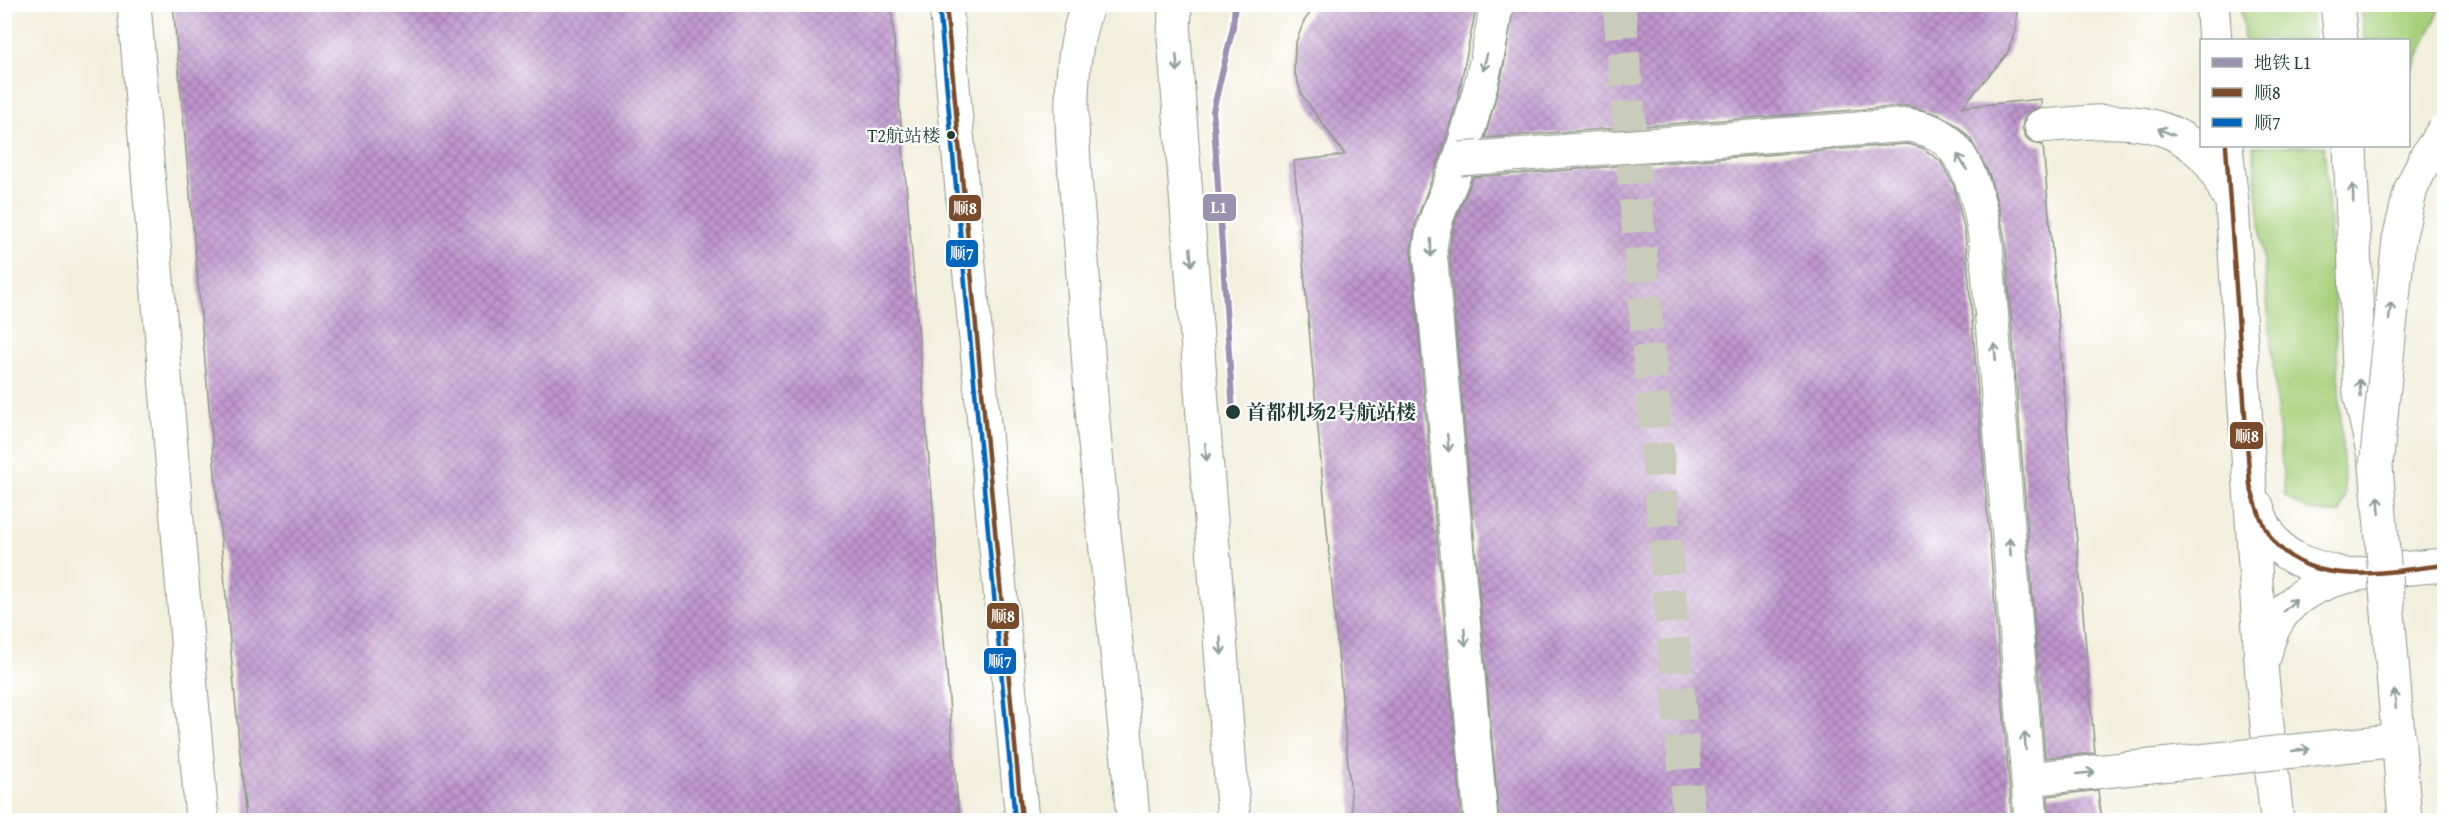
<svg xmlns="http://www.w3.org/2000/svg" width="2449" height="825" viewBox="0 0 2449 825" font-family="'Gentium Book Plus','Noto Serif SC',serif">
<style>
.green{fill:#a6d07c;stroke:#628658;stroke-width:1.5}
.building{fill:url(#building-cross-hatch)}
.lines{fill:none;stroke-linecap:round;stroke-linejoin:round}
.minor-tunnel{stroke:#c9cbbb;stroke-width:33;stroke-dasharray:33 16;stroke-linecap:butt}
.minor-casing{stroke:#899688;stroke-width:35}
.minor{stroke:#fff;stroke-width:33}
.minor-bridge-casing{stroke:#899688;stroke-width:35;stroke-linecap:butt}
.minor-bridge{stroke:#fff;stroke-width:33}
.bus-1-casing{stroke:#fff;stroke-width:9}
.bus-2-casing{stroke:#fff;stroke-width:9}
.bus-1{stroke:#7a4b2a;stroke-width:4.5}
.bus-2{stroke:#0065bd;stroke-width:4.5}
.metro-1-casing{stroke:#fff;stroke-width:10}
.metro-1{stroke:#9b91b1;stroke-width:6}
.oneway{stroke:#8f9e9a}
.bus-dot{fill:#1f3d34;stroke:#fff;stroke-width:2}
.labels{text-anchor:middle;stroke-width:4.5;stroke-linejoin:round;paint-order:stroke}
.bus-label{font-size:18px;fill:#1f3d34;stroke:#fff;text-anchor:end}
.stop-label{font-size:20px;font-weight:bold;fill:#1f3d34;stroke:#fff;text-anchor:start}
.line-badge{stroke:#fff;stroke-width:2}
.badge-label{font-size:16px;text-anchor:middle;font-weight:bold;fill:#fff}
</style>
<defs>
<pattern id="building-cross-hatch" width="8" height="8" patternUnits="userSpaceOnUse" patternTransform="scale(1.5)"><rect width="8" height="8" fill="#c096ce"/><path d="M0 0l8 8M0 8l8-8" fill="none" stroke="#9b7ca8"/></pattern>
</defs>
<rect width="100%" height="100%" fill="#fff"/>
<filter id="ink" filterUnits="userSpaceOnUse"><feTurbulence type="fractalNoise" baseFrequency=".0167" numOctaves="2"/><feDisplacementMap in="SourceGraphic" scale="12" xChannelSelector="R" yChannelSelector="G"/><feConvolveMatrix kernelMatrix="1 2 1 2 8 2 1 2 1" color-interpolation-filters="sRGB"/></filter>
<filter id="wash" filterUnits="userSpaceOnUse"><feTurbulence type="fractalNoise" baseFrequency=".008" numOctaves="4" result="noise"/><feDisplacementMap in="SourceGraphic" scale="24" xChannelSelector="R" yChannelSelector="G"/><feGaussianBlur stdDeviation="1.35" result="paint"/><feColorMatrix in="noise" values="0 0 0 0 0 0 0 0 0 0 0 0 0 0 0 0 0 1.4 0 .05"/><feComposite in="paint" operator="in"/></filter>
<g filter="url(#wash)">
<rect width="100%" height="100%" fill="#f3efdd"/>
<g class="green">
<path d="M 2241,5 L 2311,5 L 2314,40 L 2244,40 Z"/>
<path d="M 2361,5 L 2442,5 L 2409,77 L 2408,40 L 2364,40 Z"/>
<path d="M 2253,146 L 2324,146 L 2330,224 L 2345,496 L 2340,513 C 2316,514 2304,511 2285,496 Z"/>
</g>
<g id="blocks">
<g class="building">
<path d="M 173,4 L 891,4 L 959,820 L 246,820 Z"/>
<path d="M 1317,4 L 1477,4 L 1458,97 L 1442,152 L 1416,221 L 1411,249 L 1462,820 L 1353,820 L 1294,161 L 1345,155 L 1302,95 L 1294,71 L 1295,45 L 1304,21 Z"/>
<path d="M 1514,4 L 2017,4 L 2016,29 L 2007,54 L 1962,107 L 2041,99 L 2041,107 L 2030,111 L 2024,118 L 2022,128 L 2026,137 L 2032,143 L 2043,145 L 2095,753 L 2045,758 L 2005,241 L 1999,209 L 1989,174 L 1971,140 L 1958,126 L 1940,115 L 1908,106 L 1485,138 L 1504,66 Z"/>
<path d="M 1907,144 L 1923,148 L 1941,162 L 1954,186 L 1965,232 L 2012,820 L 1499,820 L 1449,251 L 1455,221 L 1473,177 Z"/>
<path d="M 2098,790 L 2101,820 L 2049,820 L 2048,796 Z"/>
</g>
</g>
</g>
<g filter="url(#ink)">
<use href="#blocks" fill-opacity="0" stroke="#899688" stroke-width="1.5"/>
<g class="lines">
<path class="minor-tunnel" d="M 1619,4 L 1689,820"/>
<g class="minor-casing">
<g id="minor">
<path d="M 134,4 L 202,820"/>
<path d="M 946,4 L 964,214 L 1022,820"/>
<path d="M 1088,4 C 1059,79 1077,182 1082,261 C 1086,318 1089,375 1094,433 C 1106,562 1123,691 1133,820"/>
<path d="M 1175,4 L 1174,38 L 1234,820"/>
<path d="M 2212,4 L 2215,40"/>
<path d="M 2337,4 L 2341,40"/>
<path d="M 2041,126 C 2100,122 2167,109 2209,162 C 2217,171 2221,183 2227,194"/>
<path d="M 2226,146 L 2232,203 L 2262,677 L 2277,820"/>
<path d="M 2350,146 L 2360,394 L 2375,461"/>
<path d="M 2257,506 C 2273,559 2299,562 2346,575"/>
<path d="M 2265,655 C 2281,568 2375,572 2444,565"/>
<path d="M 1481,820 L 1430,251 C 1432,218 1450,189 1460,158 C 1475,109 1490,56 1496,4"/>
</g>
</g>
<use href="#minor" class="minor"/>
<g class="minor-bridge-casing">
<g id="minor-bridge">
<path d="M 1460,159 L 1909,125 C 1916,127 1924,128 1931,131 C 1970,147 1981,207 1986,244 L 2031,820"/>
<path d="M 2028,779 L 2399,740"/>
<path d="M 2405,820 L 2376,466 L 2399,239 L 2411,189 L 2426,157 L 2444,130"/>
</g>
</g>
<use href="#minor-bridge" class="minor-bridge"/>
<g class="bus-1-casing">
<g id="bus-1">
<path d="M 946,4 L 1022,820"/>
<path d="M 2226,146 L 2250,485 C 2256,505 2262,528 2276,544 C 2318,589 2390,571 2444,565"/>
</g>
</g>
<g class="bus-2-casing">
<path id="bus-2" d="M 939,5 L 1015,820"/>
</g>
<use href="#bus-1" class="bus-1"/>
<use href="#bus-2" class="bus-2"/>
<g class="metro-1-casing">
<path id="metro-1" d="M 1233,413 L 1213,111 L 1233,27 L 1235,4"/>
</g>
<use href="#metro-1" class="metro-1"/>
</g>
<defs><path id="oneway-shaft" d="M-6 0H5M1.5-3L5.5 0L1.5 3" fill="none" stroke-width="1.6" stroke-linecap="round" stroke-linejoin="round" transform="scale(1.5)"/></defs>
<g class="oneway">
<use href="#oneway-shaft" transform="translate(1485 62) rotate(104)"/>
<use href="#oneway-shaft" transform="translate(1177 63) rotate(85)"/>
<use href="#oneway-shaft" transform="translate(2166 132) rotate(-158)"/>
<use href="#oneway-shaft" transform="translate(1962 162) rotate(-121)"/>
<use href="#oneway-shaft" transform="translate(2353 193) rotate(-92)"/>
<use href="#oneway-shaft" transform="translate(1431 248) rotate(89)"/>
<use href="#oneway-shaft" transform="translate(1191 257) rotate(86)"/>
<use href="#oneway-shaft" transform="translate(2390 311) rotate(-84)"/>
<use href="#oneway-shaft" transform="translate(1995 352) rotate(-95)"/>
<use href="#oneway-shaft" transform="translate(2360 388) rotate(-94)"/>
<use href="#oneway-shaft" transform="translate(1448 443) rotate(85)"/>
<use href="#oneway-shaft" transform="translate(1206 452) rotate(86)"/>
<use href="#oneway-shaft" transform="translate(2379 505) rotate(-95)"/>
<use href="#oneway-shaft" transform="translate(2010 547) rotate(-95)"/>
<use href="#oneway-shaft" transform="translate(2290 605) rotate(-44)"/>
<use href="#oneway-shaft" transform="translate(1465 637) rotate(85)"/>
<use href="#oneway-shaft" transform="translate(1221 646) rotate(86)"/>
<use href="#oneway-shaft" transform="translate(2395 699) rotate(-95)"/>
<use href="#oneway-shaft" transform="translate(2025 741) rotate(-95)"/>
<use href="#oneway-shaft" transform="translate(2301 750) rotate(-6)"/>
<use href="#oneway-shaft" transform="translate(2086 773) rotate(-6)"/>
</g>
</g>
<g class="bus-dot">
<circle cx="951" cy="135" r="5"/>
<circle cx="1233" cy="412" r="8"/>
</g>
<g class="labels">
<g class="bus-label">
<text x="940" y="142">T2航站楼</text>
</g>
<g class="stop-label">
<text x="1246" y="419">首都机场2号航站楼</text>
</g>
</g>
<g class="line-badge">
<rect x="1202" y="193" width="35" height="29" rx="6" fill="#9b91b1"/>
<rect x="948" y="194" width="34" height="28" rx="6" fill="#7a4b2a"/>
<rect x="945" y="239" width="34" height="29" rx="6" fill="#0065bd"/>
<rect x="2229" y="421" width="35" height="29" rx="6" fill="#7a4b2a"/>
<rect x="986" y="602" width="34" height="28" rx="6" fill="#7a4b2a"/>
<rect x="983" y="647" width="34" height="28" rx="6" fill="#0065bd"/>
</g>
<g class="badge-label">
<text x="1219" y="213">L1</text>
<text x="965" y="214">顺8</text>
<text x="962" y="259">顺7</text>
<text x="2247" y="442">顺8</text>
<text x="1003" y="622">顺8</text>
<text x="1000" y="667">顺7</text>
</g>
<rect width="2449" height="825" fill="none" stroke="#fff" stroke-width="24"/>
<rect x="2200" y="39" width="210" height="108" fill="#ffffff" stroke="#a5b1ae" stroke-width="1.5"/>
<rect x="2212" y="58" width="30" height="9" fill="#9b91b1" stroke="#a5b1ae" stroke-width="1.5"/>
<text x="2254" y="69" font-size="18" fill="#1f3d34">地铁 L1</text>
<rect x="2212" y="88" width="30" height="9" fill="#7a4b2a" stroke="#a5b1ae" stroke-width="1.5"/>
<text x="2254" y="99" font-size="18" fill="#1f3d34">顺8</text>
<rect x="2212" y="118" width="30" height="9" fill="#0065bd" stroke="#a5b1ae" stroke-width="1.5"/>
<text x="2254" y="129" font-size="18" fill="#1f3d34">顺7</text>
</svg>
